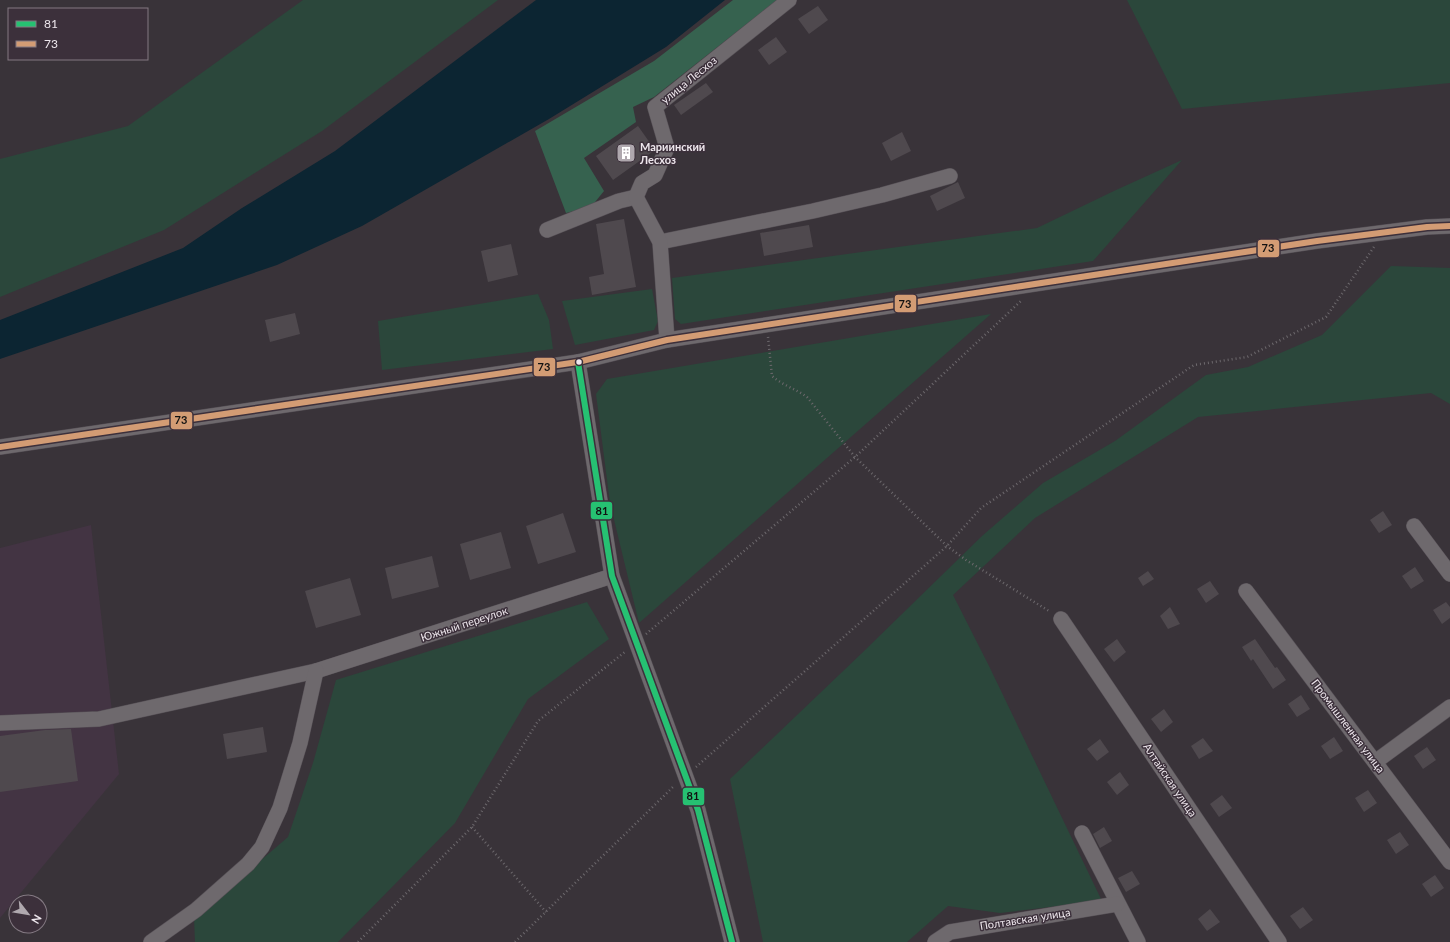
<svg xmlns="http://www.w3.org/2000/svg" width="1450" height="942" viewBox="0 0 1450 942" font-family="Lato,sans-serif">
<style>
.built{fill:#433443}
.green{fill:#2b473b}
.forest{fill:#36624f}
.water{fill:#0c2532}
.building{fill:#4f494e}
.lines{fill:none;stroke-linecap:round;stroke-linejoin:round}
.minor-casing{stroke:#565056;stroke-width:16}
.path{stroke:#6d696d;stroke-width:2.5;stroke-dasharray:1 3;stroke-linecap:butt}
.minor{stroke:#6e696d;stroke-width:15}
.bus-1-casing{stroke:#3c303b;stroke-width:9}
.bus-2-casing{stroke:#3c303b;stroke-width:9}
.bus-1{stroke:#26c172;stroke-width:6}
.bus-2{stroke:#d39c74;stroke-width:6}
.bus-dot{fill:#eee7ed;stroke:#3c303b;stroke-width:1.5}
.labels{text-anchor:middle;stroke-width:3;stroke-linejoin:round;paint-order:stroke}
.street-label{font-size:11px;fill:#eee7ed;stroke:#3c303b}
.poi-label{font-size:11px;font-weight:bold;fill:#eee7ed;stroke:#3c303b;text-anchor:start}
.line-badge{stroke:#3c303b;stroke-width:1.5}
.pale-badge-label{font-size:11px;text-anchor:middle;font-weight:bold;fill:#111}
</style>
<rect width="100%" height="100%" fill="#393339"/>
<path class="built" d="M 91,525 L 119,774 L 0,918 L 0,548 Z"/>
<g class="green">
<path d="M 303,0 L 498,0 L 322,131 L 164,230 L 0,297 L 0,159 L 128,126 Z"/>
<path d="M 1127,0 L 1450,0 L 1450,83 L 1182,109 Z"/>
<path d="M 1182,160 L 1093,261 L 681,324 L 675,319 L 672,278 L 1037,228 L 1116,190 Z"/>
<path d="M 1391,266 L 1450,268 L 1450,404 L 1431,393 L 1198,417 L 1035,518 L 953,595 L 989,666 L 1102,901 L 1000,913 L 948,906 L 907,942 L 763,942 L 730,779 L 862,653 L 982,536 L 1043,483 L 1115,441 L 1206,375 L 1248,367 L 1322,335 Z"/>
<path d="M 652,289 L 658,321 L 654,330 L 575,345 L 562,301 Z"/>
<path d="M 538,294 L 549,320 L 553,349 L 382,370 L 378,321 Z"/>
<path d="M 991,314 L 639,623 L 610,503 L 596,394 L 607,379 Z"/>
<path d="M 587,602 L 609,639 L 528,699 L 455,823 L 338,942 L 195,942 L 194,918 L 288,837 L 313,763 L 336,680 Z"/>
</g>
<path class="forest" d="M 733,0 L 777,0 L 654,97 L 633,107 L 636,122 L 584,158 L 604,191 L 591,207 L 566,213 L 535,131 L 654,61 Z"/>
<path class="water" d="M 536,0 L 725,0 L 666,47 L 549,119 L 362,226 L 277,265 L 0,359 L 0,320 L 183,248 L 242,208 L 335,151 Z"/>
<g class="building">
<path d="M 818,6 L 828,20 L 809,34 L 798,19 Z"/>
<path d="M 776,37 L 787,52 L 769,65 L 758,50 Z"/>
<path d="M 706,83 L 713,92 L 681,115 L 674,105 Z"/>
<path d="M 638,126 L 655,150 L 613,180 L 596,156 Z"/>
<path d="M 902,132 L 911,151 L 891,161 L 882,143 Z"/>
<path d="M 958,182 L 965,198 L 937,211 L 930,196 Z"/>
<path d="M 624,219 L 636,287 L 592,295 L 589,277 L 604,274 L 596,224 Z"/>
<path d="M 809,225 L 813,247 L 764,256 L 760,233 Z"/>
<path d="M 511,244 L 518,275 L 488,282 L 481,251 Z"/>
<path d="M 295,313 L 300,334 L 270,342 L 265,320 Z"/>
<path d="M 1383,511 L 1392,525 L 1379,533 L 1370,520 Z"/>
<path d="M 563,513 L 576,552 L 538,564 L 526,526 Z"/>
<path d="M 501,532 L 511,568 L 470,580 L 460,544 Z"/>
<path d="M 432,556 L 439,587 L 392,599 L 385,568 Z"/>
<path d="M 1415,567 L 1424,581 L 1411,589 L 1402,576 Z"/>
<path d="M 1148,571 L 1154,579 L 1143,586 L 1138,578 Z"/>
<path d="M 350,578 L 361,615 L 316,628 L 305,591 Z"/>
<path d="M 1210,581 L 1219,594 L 1206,603 L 1197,589 Z"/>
<path d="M 1446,602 L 1450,607 L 1450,618 L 1442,624 L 1433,610 Z"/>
<path d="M 1170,607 L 1180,624 L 1168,629 L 1160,616 Z"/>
<path d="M 1117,639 L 1126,652 L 1114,662 L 1104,649 Z"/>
<path d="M 1255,639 L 1275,668 L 1277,667 L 1286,680 L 1273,689 L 1253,659 L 1251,661 L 1242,647 Z"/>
<path d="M 1301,695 L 1310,709 L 1297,717 L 1288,704 Z"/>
<path d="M 1164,709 L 1173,722 L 1161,732 L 1151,719 Z"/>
<path d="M 263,727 L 267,752 L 227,759 L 223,734 Z"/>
<path d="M 71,729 L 78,781 L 0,792 L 0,736 L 45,730 Z"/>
<path d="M 1334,737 L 1343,751 L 1330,759 L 1321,746 Z"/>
<path d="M 1203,738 L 1213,751 L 1199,759 L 1191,746 Z"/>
<path d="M 1100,739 L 1109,752 L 1097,761 L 1087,749 Z"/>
<path d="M 1427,747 L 1436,760 L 1423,769 L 1414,756 Z"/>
<path d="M 1120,772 L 1129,785 L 1117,795 L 1107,782 Z"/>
<path d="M 1368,790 L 1377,803 L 1364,812 L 1355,798 Z"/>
<path d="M 1222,795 L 1232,808 L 1219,817 L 1210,804 Z"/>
<path d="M 1104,827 L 1112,841 L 1100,848 L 1093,834 Z"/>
<path d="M 1400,832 L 1409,845 L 1396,854 L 1387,840 Z"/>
<path d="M 1132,871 L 1140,884 L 1126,892 L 1118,878 Z"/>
<path d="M 1435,875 L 1444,888 L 1431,897 L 1422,884 Z"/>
<path d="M 1303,907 L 1313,920 L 1300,929 L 1290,916 Z"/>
<path d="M 1210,909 L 1220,922 L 1207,931 L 1198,919 Z"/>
</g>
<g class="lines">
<g class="minor-casing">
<g id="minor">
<path d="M 547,230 L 619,201 L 636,197"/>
<path d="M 660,242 L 813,211 L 882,195 L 950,176"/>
<path d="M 667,340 L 660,242 L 636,197 L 642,183 L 655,175 L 667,148 L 655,107 L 789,0"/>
<path d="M 578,362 L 612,576 L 698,810 L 732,942"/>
<path d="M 0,447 L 578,362 L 667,340 L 1317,241 L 1427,227 L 1450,226"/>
<path d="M 1414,526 L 1450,574"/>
<path d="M 1246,591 L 1450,862"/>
<path d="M 1061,619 L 1279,942"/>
<path d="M 0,723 L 99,719 L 316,671 L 612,576"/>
<path d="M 1375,762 L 1450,707"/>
<path d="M 1082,833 L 1138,942"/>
<path d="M 151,942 L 196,910 L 248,864 L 262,847 L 280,808 L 300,743 L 316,671"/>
<path d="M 935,942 L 950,932 L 1117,904"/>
</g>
</g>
<g class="path">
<path d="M 768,337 L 772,376 C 782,385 796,389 807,397 L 855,457 L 947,546 L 966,560 L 1049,611"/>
<path d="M 646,634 L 855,457 L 1022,300"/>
<path d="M 696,767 L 947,546 L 981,508 L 1194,365 L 1247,357 L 1326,317 L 1374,247"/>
<path d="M 472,827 L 546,912"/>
<path d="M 358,942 L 472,827 L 538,721 L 626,651"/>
<path d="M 515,942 L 674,786"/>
</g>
<use href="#minor" class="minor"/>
<g class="bus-1-casing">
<path id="bus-1" d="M 578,362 L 612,576 L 698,810 L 732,942"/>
</g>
<g class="bus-2-casing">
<path id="bus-2" d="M 0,447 L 578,362 L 667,340 L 1317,241 L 1427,227 L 1450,226"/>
</g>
<use href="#bus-1" class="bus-1"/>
<use href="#bus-2" class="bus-2"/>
</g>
<defs>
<g id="building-square" transform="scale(1)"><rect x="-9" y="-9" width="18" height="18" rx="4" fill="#afa8ae" stroke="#3c303b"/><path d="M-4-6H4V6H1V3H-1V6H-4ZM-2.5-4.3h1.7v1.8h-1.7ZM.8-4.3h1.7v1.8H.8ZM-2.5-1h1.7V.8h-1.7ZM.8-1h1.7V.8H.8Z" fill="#fff"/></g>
</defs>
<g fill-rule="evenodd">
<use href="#building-square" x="626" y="153"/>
</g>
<circle class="bus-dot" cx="579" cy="362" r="3.5"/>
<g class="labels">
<g class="street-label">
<text transform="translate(689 80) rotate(-39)" y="4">улица Лесхоз</text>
<text transform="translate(464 624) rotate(-18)" y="4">Южный переулок</text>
<text transform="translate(1348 726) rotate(53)" y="4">Промышленная улица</text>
<text transform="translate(1170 780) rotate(56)" y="4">Алтайская улица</text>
<text transform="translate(1025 919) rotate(-9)" y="4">Полтавская улица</text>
</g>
<g class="poi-label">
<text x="640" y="151">Мариинский<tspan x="640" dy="13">Лесхоз</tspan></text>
</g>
</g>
<g class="line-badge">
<rect x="1257" y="239" width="23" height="19" rx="4" fill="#d39c74"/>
<rect x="894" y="294" width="23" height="19" rx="4" fill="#d39c74"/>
<rect x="533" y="357" width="23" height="20" rx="4" fill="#d39c74"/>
<rect x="170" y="411" width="23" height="19" rx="4" fill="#d39c74"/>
<rect x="590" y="501" width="23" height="19" rx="4" fill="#26c172"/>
<rect x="682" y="787" width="23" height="19" rx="4" fill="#26c172"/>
</g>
<g class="pale-badge-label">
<text x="1268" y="252">73</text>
<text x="905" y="308">73</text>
<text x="544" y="371">73</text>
<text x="181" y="424">73</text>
<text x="602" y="515">81</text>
<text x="693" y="800">81</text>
</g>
<rect x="8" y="8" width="140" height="52" fill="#3c303b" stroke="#837982"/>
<rect x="16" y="21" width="20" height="6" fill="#26c172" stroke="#837982"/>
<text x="44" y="28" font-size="12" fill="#eee7ed">81</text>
<rect x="16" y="41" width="20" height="6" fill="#d39c74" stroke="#837982"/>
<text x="44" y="48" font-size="12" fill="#eee7ed">73</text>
<g transform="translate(28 914) rotate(121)"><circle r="19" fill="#3c303b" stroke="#837982"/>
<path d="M0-3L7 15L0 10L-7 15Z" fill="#afa8ae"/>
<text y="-6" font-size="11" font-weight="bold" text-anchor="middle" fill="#eee7ed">N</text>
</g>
</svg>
